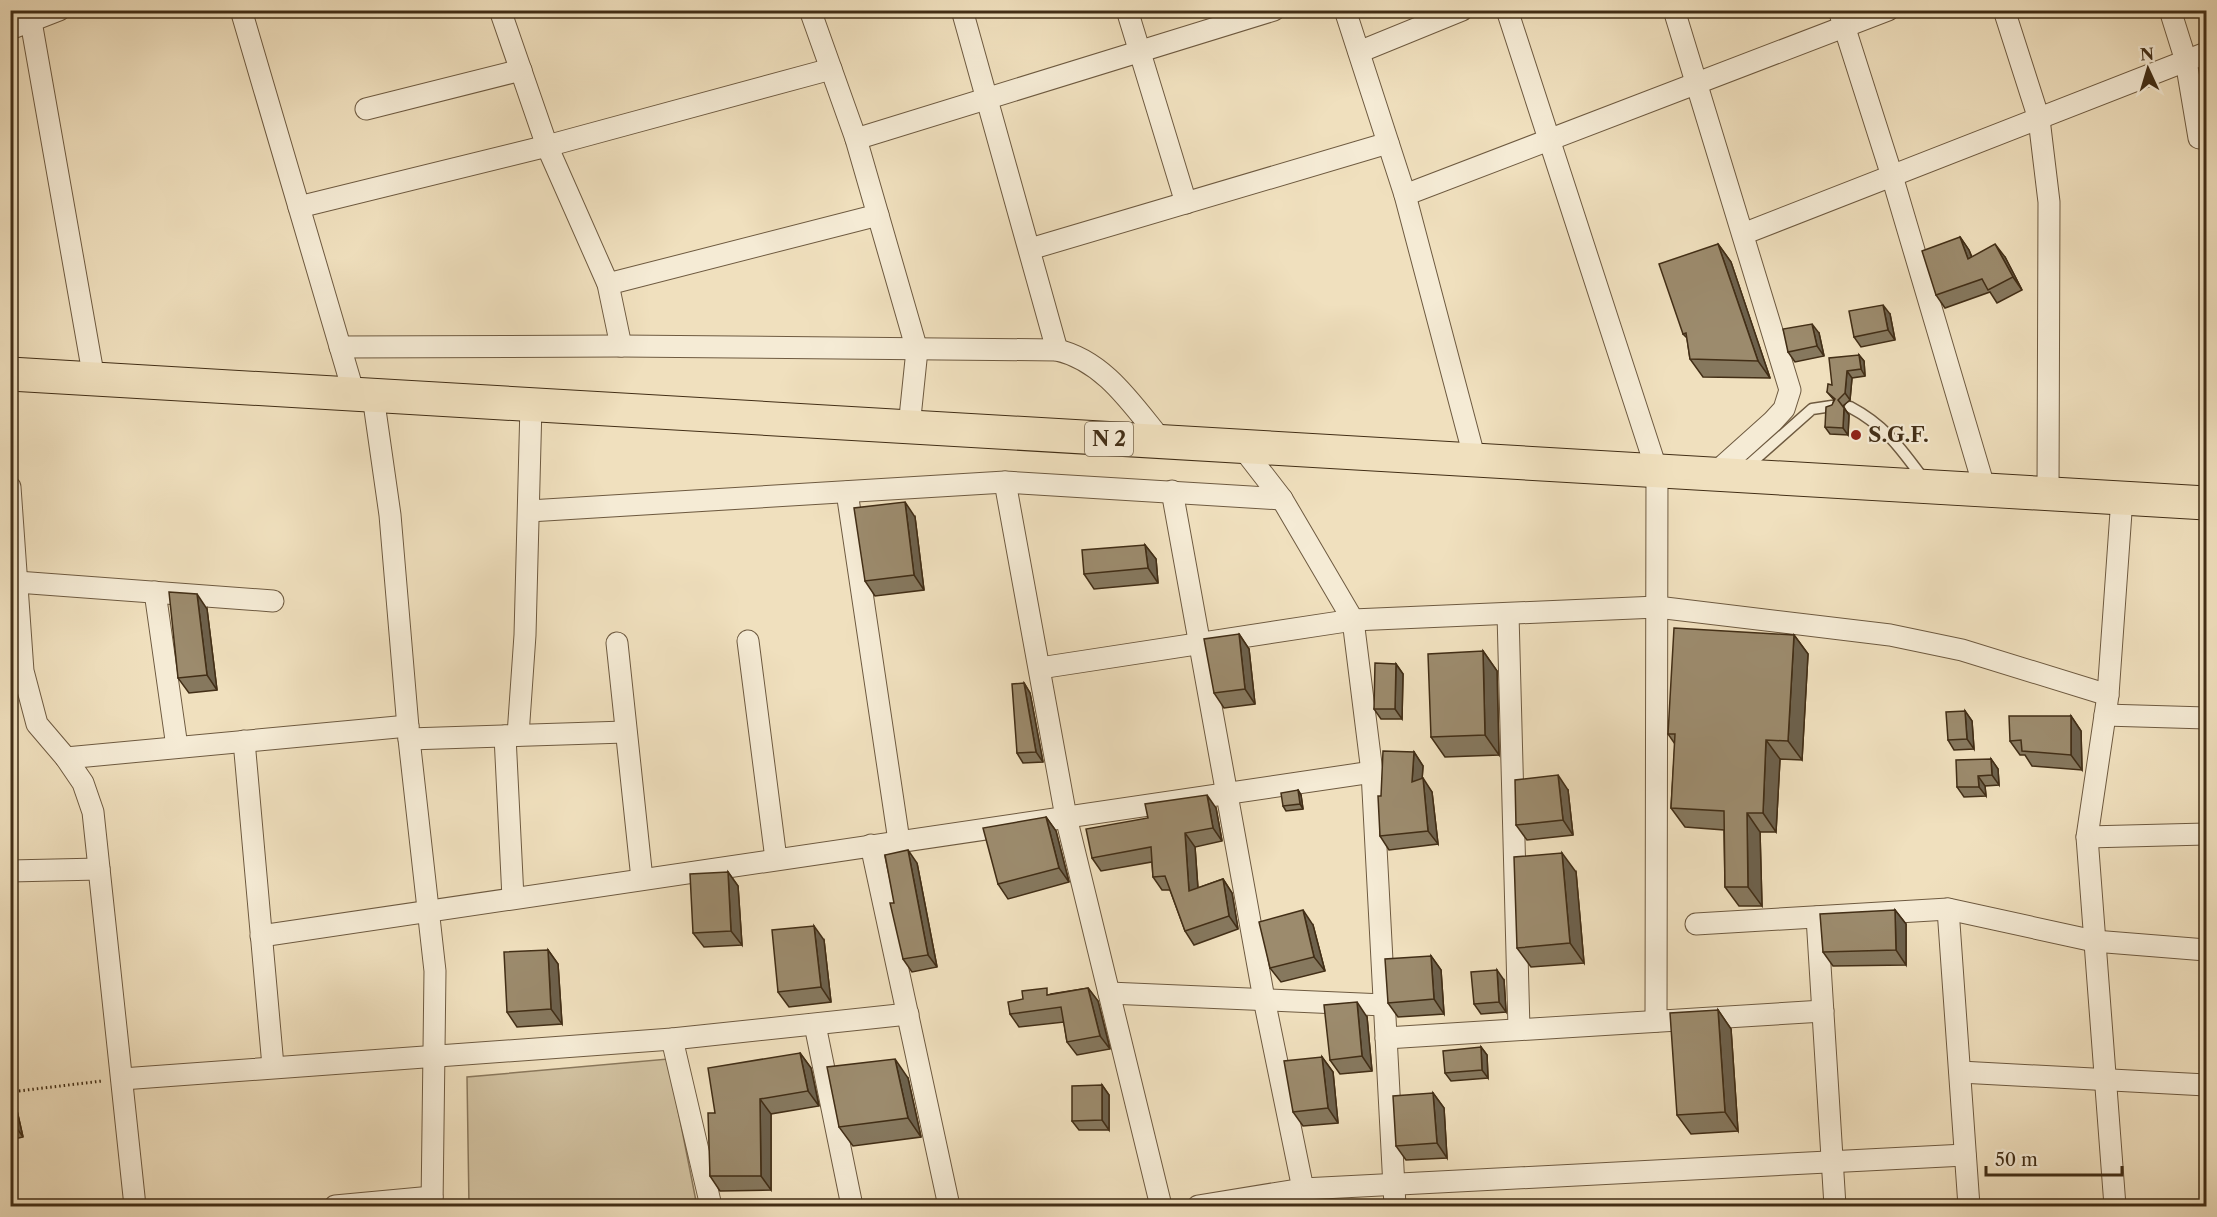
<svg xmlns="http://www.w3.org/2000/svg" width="2217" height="1217" viewBox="0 0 2217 1217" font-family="'Libre Caslon Text',serif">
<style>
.green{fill:#d2c2a1;stroke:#8a785c;stroke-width:1.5}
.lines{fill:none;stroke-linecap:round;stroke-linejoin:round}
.lane-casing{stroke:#6e5a40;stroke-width:13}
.street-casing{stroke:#6e5a40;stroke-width:23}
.highway-casing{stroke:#422e16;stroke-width:35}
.path{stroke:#422e16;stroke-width:3;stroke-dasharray:1.5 3;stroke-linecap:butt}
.lane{stroke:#f5ebd5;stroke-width:10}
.street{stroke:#f5ebd5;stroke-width:21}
.highway{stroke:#f0e0be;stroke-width:33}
.wall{fill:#86785e;stroke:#422e16;stroke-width:1.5}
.shaded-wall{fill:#6d614c;stroke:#422e16;stroke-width:1.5}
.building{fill:#9c8b6d;stroke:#422e16;stroke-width:1.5}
.poi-dot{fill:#8f2418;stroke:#f5ebd5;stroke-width:2}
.labels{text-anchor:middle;stroke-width:4.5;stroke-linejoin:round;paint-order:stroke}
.shield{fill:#f5ebd5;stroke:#78674f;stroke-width:1.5}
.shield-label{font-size:20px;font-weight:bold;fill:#422e16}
.poi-label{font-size:21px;font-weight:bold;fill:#422e16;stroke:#f5ebd5;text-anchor:start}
</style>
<rect width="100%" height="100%" fill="#f0e0be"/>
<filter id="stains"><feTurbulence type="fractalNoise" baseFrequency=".00333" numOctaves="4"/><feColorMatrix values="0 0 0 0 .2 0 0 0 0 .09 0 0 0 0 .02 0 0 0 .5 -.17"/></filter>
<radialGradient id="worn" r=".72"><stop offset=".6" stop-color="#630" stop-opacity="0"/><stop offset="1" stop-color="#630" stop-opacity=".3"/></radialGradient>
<path class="green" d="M 668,1059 L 697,1206 L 469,1206 L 467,1077 Z"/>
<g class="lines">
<g class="lane-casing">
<g id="lane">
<path d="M 1850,407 C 1886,426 1901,449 1925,481"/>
<path d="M 1743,470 L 1812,409 L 1832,406"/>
</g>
</g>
<g class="street-casing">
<g id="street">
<path d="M 29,10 L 94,379"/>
<path d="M 241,10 L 354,394"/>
<path d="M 500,10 L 547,146 L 608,284 L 621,346"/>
<path d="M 810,10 L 856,139 L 917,350 L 909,427"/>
<path d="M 962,10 L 1057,350"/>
<path d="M 1127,10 L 1186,203"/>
<path d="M 1345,10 L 1405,195 L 1475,460"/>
<path d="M 1507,10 L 1657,471 L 1656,1021"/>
<path d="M 1674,10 L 1790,390 L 1784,409 L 1773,421 L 1715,473"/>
<path d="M 1839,10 L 1892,176 L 1985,490"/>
<path d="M 2004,10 L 2039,119 L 2049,202 L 2048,494"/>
<path d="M 2170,10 L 2186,61 L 2199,138"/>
<path d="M 10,29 L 59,10"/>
<path d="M 1359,52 L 1462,10"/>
<path d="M 366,109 L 521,70"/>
<path d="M 856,139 L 1274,10"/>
<path d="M 1405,195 L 1888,10"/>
<path d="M 299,207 L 547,146 L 831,69"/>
<path d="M 1743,234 L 2206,53"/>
<path d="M 1030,249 L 1388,143"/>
<path d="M 608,284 L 878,215"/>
<path d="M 340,347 L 621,346 L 1057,350 C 1105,361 1133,406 1163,442"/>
<path d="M 373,396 L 390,515 L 409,739 L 435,971 L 432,1206"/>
<path d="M 1241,446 L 1282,499 L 1353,620 L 1372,772 L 1395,1206"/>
<path d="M 1005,482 L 1066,817 L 1161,1206"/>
<path d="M 10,487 L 23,671 L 37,724 L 66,758 L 83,783 L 93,812 L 135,1206"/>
<path d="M 1172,491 L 1264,999 L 1303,1189"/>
<path d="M 847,492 L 899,841"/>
<path d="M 529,511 L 1005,482 L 1282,499"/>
<path d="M 17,582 L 273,601"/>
<path d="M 155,592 L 177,747"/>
<path d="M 1508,614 L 1519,1029"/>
<path d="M 748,641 L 776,859"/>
<path d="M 617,643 L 642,879"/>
<path d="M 1040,668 L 1353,620 L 1657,607 L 1890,635 L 1962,650 L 2108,695"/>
<path d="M 2105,715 L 2206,718"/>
<path d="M 518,735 L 525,635 L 531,405"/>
<path d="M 505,736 L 513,898"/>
<path d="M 409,739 L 625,732"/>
<path d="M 244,741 L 273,1066"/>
<path d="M 66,758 L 408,726"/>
<path d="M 2087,837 L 2206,834"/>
<path d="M 871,845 L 949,1206"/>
<path d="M 10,871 L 99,869"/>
<path d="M 1948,909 L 1969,1206"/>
<path d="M 1817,917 L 1835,1206"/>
<path d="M 1696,924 L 1948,909 L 2094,941 L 2206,950"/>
<path d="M 261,936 L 1372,772"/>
<path d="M 1109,993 L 1384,1005"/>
<path d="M 815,1025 L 852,1206"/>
<path d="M 1386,1038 L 1823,1011"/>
<path d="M 672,1039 L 711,1206"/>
<path d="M 1960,1072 L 2206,1085"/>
<path d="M 122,1079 L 672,1039 L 908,1014"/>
<path d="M 335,1206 L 432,1197"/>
<path d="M 1198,1206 L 1303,1189 L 1965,1155"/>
<path d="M 2115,1206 L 2087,837 L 2108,695 L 2122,498"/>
</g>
</g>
<g class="highway-casing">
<path id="highway" d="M 10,374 L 2206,503"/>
</g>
<path class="path" d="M 10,1092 L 102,1081"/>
<use href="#lane" class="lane"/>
<use href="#street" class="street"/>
<use href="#highway" class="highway"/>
</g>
<g class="wall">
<path d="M 1960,237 L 1969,250 L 1972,257 L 2005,257 L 2022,290 L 1997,303 L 1990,292 L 1945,308 L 1936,295 Z"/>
<path d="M 1718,244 L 1731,262 L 1770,378 L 1703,377 L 1690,359 L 1687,338 L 1683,334 Z"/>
<path d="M 1890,314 L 1895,340 L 1861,347 L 1854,337 Z"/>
<path d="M 1819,333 L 1824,356 L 1795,362 L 1788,352 Z"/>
<path d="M 1859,355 L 1864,361 L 1865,376 L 1852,378 L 1850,400 L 1843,406 L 1849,415 L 1848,435 L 1830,434 L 1825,427 L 1834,400 L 1827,392 L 1832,385 Z"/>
<path d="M 915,517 L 924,590 L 875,596 L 865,581 Z"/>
<path d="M 1145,545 L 1156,559 L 1158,583 L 1094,589 L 1084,574 Z"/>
<path d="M 207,609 L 217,690 L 189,693 L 178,678 Z"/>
<path d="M 1239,634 L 1249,649 L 1255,704 L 1224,708 L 1214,693 Z"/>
<path d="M 1794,635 L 1808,654 L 1802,760 L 1780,759 L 1776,832 L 1760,832 L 1762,906 L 1739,906 L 1725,887 L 1724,830 L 1685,827 L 1671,808 L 1675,744 L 1668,734 Z"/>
<path d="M 1483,651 L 1497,671 L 1499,755 L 1445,757 L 1431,737 Z"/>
<path d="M 1396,664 L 1403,674 L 1402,719 L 1381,719 L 1374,709 Z"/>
<path d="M 1024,683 L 1030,693 L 1043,762 L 1023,763 L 1017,753 Z"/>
<path d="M 1965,711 L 1972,721 L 1974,749 L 1954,750 L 1948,740 Z"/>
<path d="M 2071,716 L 2081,731 L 2082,770 L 2032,766 L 2025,755 L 2020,755 L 2010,741 Z"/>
<path d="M 1414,752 L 1423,766 L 1422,779 L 1432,792 L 1438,844 L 1389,850 L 1380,836 L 1381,796 Z"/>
<path d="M 1991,759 L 1998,769 L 1999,785 L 1985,786 L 1986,796 L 1964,797 L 1957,787 Z"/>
<path d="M 1298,790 L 1301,795 L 1303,809 L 1286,811 L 1283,806 Z"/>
<path d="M 1568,790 L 1573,835 L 1527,840 L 1516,825 Z"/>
<path d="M 1216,808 L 1222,841 L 1195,847 L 1198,888 L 1223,879 L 1232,893 L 1238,929 L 1194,945 L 1185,931 L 1170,890 L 1162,890 L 1153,877 L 1152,862 L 1101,871 L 1092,858 Z"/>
<path d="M 1046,817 L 1056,831 L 1069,882 L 1008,899 L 998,884 Z"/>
<path d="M 917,863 L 937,967 L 912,972 L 903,959 Z"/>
<path d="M 728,872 L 738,886 L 742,945 L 704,947 L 693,933 Z"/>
<path d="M 1576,872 L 1584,963 L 1531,967 L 1517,948 Z"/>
<path d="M 1895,910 L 1906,924 L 1906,965 L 1833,966 L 1823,952 Z"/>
<path d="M 1313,925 L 1325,971 L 1281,982 L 1270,968 Z"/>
<path d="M 824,940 L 831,1002 L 789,1007 L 778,992 Z"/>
<path d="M 548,950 L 558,964 L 562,1024 L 517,1027 L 507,1012 Z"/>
<path d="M 1431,956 L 1441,970 L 1444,1014 L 1398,1017 L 1388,1003 Z"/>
<path d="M 1504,980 L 1506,1012 L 1481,1014 L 1474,1004 Z"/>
<path d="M 1088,988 L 1098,1001 L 1110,1049 L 1077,1055 L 1067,1042 L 1064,1022 L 1019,1027 L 1010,1014 L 1051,994 Z"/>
<path d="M 1718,1010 L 1731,1029 L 1738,1131 L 1691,1134 L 1677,1115 Z"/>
<path d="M 1367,1017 L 1372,1071 L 1340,1074 L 1330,1060 Z"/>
<path d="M 1481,1047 L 1487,1055 L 1488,1078 L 1451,1081 L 1445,1073 Z"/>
<path d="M 800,1053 L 811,1068 L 819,1106 L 771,1114 L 771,1190 L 720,1191 L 710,1176 L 715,1113 Z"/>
<path d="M 1322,1057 L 1333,1072 L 1338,1123 L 1303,1126 L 1293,1112 Z"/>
<path d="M 908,1078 L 921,1137 L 853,1146 L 839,1127 Z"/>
<path d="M 1102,1085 L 1109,1095 L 1109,1130 L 1079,1130 L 1072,1121 Z"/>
<path d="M 1433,1093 L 1444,1108 L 1447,1158 L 1406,1160 L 1396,1146 Z"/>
<path d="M 10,1098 L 16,1106 L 23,1137 L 10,1140 Z"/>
</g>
<g class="shaded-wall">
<path d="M 1960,237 L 1969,250 L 1977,272 L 1968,259 Z"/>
<path d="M 1718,244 L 1731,262 L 1770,378 L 1758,361 Z"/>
<path d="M 1995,244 L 2005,257 L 2022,290 L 2013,277 Z"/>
<path d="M 1883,305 L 1890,314 L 1895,340 L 1888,330 Z"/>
<path d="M 1812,324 L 1819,333 L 1824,356 L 1817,346 Z"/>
<path d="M 1859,355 L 1864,361 L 1865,376 L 1861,369 Z"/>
<path d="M 1847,371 L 1852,378 L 1850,400 L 1845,393 Z"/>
<path d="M 1844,408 L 1849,415 L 1848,435 L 1843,428 Z"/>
<path d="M 905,502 L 915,517 L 924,590 L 914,575 Z"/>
<path d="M 1145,545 L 1156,559 L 1158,583 L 1148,568 Z"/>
<path d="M 197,594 L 207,609 L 217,690 L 207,675 Z"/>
<path d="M 1239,634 L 1249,649 L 1255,704 L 1245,689 Z"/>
<path d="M 1794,635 L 1808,654 L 1802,760 L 1788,741 Z"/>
<path d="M 1483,651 L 1497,671 L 1499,755 L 1485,735 Z"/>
<path d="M 1396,664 L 1403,674 L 1402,719 L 1395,709 Z"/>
<path d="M 1024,683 L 1030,693 L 1043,762 L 1036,752 Z"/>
<path d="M 1965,711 L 1972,721 L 1974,749 L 1967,739 Z"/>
<path d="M 2071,716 L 2081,731 L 2082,770 L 2071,755 Z"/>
<path d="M 1766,740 L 1780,759 L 1776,832 L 1763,813 Z"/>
<path d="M 1414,752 L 1423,766 L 1421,795 L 1412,782 Z"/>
<path d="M 1991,759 L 1998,769 L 1999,785 L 1992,775 Z"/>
<path d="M 1558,775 L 1568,790 L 1573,835 L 1563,820 Z"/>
<path d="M 1978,776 L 1985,786 L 1986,796 L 1979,787 Z"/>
<path d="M 1423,778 L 1432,792 L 1438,844 L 1428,831 Z"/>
<path d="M 1298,790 L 1301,795 L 1303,809 L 1300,804 Z"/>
<path d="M 1207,795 L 1216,808 L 1222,841 L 1213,828 Z"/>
<path d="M 1747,813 L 1760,832 L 1762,906 L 1748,887 Z"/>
<path d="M 1046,817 L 1056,831 L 1069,882 L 1059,868 Z"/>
<path d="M 1185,833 L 1195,847 L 1199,904 L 1189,891 Z"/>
<path d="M 908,850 L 917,863 L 937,967 L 928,955 Z"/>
<path d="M 1562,853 L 1576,872 L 1584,963 L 1570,943 Z"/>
<path d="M 728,872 L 738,886 L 742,945 L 731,931 Z"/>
<path d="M 1223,879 L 1232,893 L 1238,929 L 1229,916 Z"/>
<path d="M 1303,910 L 1313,925 L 1325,971 L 1314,957 Z"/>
<path d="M 1895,910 L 1906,924 L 1906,965 L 1896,950 Z"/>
<path d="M 814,926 L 824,940 L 831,1002 L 821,987 Z"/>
<path d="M 548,950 L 558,964 L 562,1024 L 551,1009 Z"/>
<path d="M 1431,956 L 1441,970 L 1444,1014 L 1434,999 Z"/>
<path d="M 1497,970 L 1504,980 L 1506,1012 L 1499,1002 Z"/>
<path d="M 1088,988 L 1098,1001 L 1110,1049 L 1100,1036 Z"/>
<path d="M 1357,1002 L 1367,1017 L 1372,1071 L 1362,1056 Z"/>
<path d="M 1718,1010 L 1731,1029 L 1738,1131 L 1725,1112 Z"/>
<path d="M 1481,1047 L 1487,1055 L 1488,1078 L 1482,1070 Z"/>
<path d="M 800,1053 L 811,1068 L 819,1106 L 808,1091 Z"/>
<path d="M 1322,1057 L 1333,1072 L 1338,1123 L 1328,1108 Z"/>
<path d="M 895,1059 L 908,1078 L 921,1137 L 908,1118 Z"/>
<path d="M 1102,1085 L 1109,1095 L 1109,1130 L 1102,1120 Z"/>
<path d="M 1433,1093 L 1444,1108 L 1447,1158 L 1437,1143 Z"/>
<path d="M 10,1098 L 16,1106 L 23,1137 L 16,1127 L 10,1102 Z"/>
<path d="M 760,1099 L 771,1114 L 771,1190 L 761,1176 Z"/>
</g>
<g class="building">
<path d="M 1960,237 L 1968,259 L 1995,244 L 2013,277 L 1988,290 L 1982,279 L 1936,295 L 1922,251 Z"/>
<path d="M 1718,244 L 1758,361 L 1690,359 L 1686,333 L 1683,334 L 1659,264 Z"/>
<path d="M 1883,305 L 1888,330 L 1854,337 L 1849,311 Z"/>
<path d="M 1812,324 L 1817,346 L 1788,352 L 1783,329 Z"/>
<path d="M 1859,355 L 1861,369 L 1847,371 L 1845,393 L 1838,400 L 1844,408 L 1843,428 L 1825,427 L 1826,407 L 1832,405 L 1835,399 L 1827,392 L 1828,384 L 1832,385 L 1829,358 Z"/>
<path d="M 905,502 L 914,575 L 865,581 L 854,508 Z"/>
<path d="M 1145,545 L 1148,568 L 1084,574 L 1082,550 Z"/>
<path d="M 169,592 L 197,594 L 207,675 L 178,678 Z"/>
<path d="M 1674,628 L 1794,635 L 1788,741 L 1766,740 L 1763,813 L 1747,813 L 1748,887 L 1725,887 L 1724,811 L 1671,808 L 1675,734 L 1668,734 Z"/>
<path d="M 1239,634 L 1245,689 L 1214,693 L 1204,639 Z"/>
<path d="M 1483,651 L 1485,735 L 1431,737 L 1428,654 Z"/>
<path d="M 1375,663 L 1396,664 L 1395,709 L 1374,709 Z"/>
<path d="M 1024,683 L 1036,752 L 1017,753 L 1012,684 Z"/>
<path d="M 1965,711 L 1967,739 L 1948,740 L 1946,712 Z"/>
<path d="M 2009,716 L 2071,716 L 2071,755 L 2022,751 L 2021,740 L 2010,741 Z"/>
<path d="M 1383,751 L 1414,752 L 1412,782 L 1423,778 L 1428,831 L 1380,836 L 1378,796 L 1381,796 Z"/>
<path d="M 1991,759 L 1992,775 L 1978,776 L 1979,787 L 1957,787 L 1956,760 Z"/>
<path d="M 1558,775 L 1563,820 L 1516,825 L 1515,780 Z"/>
<path d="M 1298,790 L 1300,804 L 1283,806 L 1281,793 Z"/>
<path d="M 1207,795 L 1213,828 L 1185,833 L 1189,891 L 1223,879 L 1229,916 L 1185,931 L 1165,876 L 1153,877 L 1151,847 L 1092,858 L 1086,829 L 1148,818 L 1145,804 Z"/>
<path d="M 1046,817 L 1059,868 L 998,884 L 983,828 Z"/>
<path d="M 908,850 L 928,955 L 903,959 L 890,903 L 894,903 L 885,855 Z"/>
<path d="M 1562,853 L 1570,943 L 1517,948 L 1514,857 Z"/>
<path d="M 728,872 L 731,931 L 693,933 L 690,874 Z"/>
<path d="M 1303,910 L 1314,957 L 1270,968 L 1259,922 Z"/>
<path d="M 1895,910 L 1896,950 L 1823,952 L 1820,914 Z"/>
<path d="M 814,926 L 821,987 L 778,992 L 772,930 Z"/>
<path d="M 548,950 L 551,1009 L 507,1012 L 504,952 Z"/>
<path d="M 1431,956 L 1434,999 L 1388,1003 L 1385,959 Z"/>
<path d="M 1497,970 L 1499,1002 L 1474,1004 L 1471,972 Z"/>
<path d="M 1047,988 L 1047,995 L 1088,988 L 1100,1036 L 1067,1042 L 1061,1007 L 1010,1014 L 1008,1002 L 1023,999 L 1022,991 Z"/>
<path d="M 1357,1002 L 1362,1056 L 1330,1060 L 1324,1005 Z"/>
<path d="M 1718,1010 L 1725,1112 L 1677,1115 L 1670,1013 Z"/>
<path d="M 1481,1047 L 1482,1070 L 1445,1073 L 1443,1051 Z"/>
<path d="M 800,1053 L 808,1091 L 760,1099 L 761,1176 L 710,1176 L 708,1113 L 715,1113 L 708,1068 Z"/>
<path d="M 1322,1057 L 1328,1108 L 1293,1112 L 1284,1061 Z"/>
<path d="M 895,1059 L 908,1118 L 839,1127 L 827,1067 Z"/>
<path d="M 1102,1085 L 1102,1120 L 1072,1121 L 1072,1086 Z"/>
<path d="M 1433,1093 L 1437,1143 L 1396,1146 L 1393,1096 Z"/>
<path d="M 10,1102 L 16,1127 L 10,1129 Z"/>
<path d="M 320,1203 L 320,1206 L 288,1206 L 288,1204 Z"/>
</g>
<circle class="poi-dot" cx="1856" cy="435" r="6"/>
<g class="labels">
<rect class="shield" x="1085" y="422" width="48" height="34" rx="4.5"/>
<g class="shield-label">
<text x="1109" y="446">N 2</text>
</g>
<g class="poi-label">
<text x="1868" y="442">S.G.F.</text>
</g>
</g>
<rect width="2217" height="1217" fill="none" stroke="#f0e0be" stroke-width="36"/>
<rect x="12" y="12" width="2193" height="1193" fill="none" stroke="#422e16" stroke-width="3"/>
<rect x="18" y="18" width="2181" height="1181" fill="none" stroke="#422e16" stroke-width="1.5"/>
<g transform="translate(2148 69) rotate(356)" stroke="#f5ebd5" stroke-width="4.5" paint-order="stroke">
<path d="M0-4.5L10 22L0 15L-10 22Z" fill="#422e16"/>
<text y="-9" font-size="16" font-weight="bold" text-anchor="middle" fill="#422e16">N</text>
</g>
<path d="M1986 1166v9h136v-9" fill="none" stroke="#422e16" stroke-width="3"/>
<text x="1995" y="1166" font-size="18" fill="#422e16" stroke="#f5ebd5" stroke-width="4.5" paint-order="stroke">50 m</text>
<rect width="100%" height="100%" filter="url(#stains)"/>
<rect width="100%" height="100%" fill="url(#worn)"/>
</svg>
